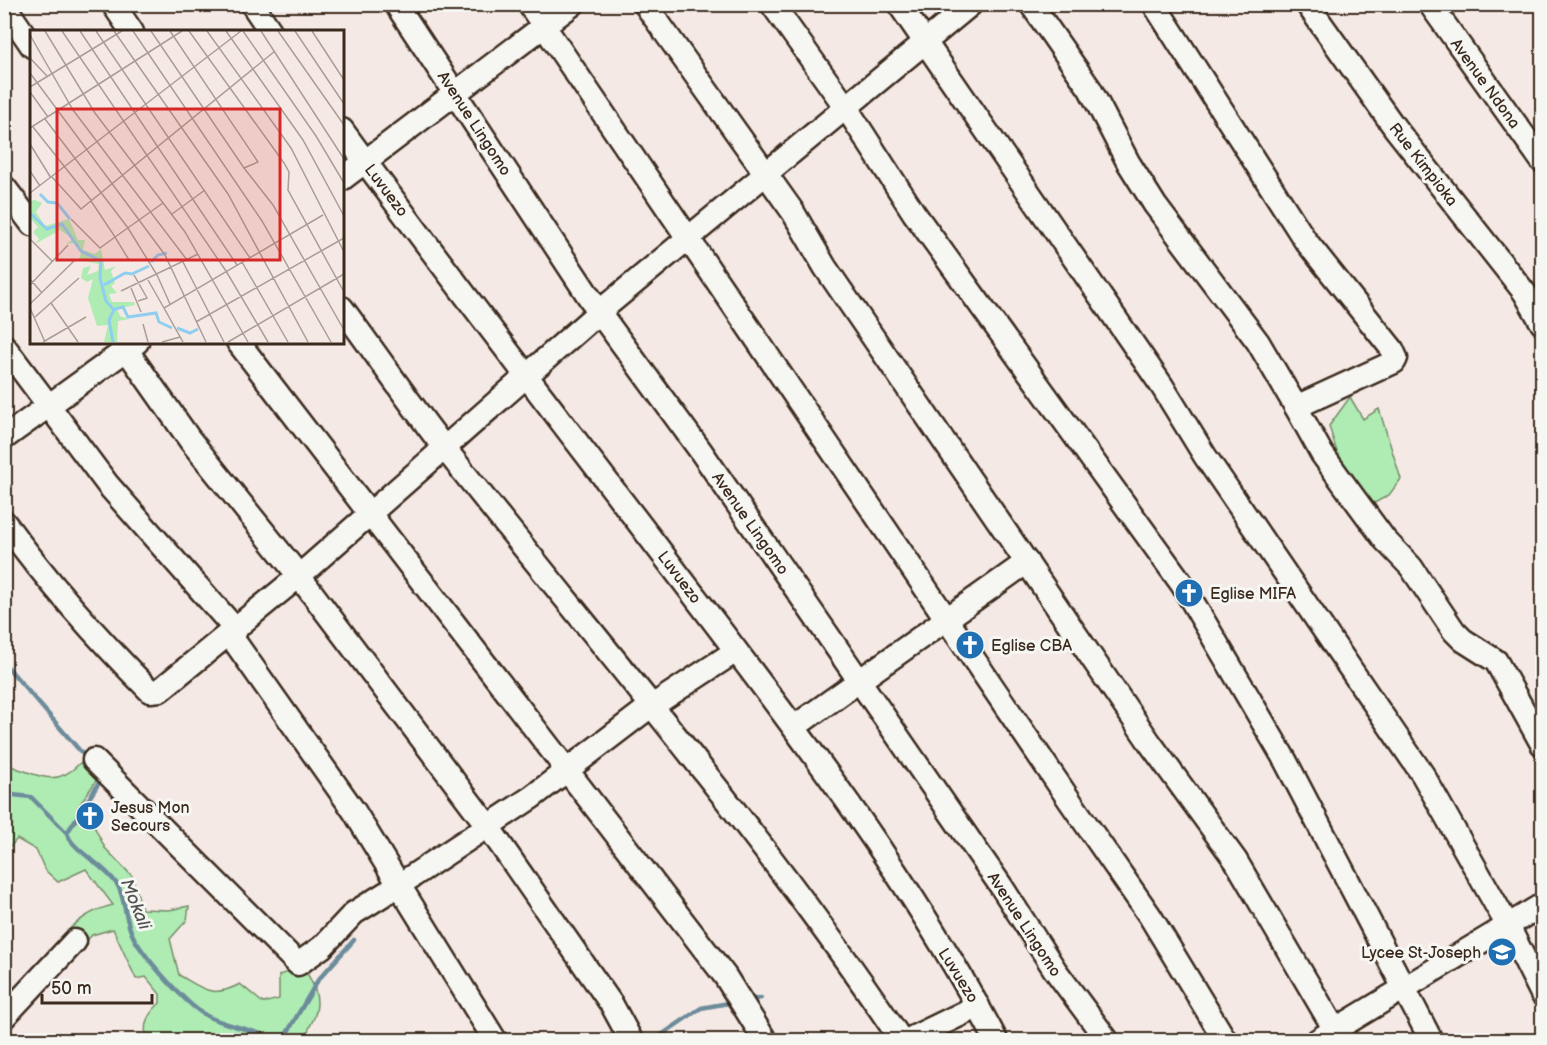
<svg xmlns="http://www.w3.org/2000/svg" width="1547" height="1045" viewBox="0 0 1547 1045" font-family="'Balsamiq Sans',sans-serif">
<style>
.green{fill:#aeecb3;stroke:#748b68;stroke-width:1.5}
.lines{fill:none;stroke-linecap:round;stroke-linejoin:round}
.stream{stroke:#6d8c9b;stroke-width:4.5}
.minor-casing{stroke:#3b2a1e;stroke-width:27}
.minor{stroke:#f6f6f2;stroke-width:22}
.labels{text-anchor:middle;stroke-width:6;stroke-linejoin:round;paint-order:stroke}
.street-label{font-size:16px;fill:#3b2a1e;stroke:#f6f6f2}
.poi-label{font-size:16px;fill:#3b2a1e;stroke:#f6f6f2;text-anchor:start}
.water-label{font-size:18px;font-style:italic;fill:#505352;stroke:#f6f6f2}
.inset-river{fill:none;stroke:#8fceef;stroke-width:3}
.inset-road{fill:none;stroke:#ab9d95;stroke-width:1.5}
.view{fill:#d62828;fill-opacity:0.15;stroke:#d62828;stroke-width:3}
.inset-edge{fill:none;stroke:#3b2a1e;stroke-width:3}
</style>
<rect width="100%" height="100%" fill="#f5e9e5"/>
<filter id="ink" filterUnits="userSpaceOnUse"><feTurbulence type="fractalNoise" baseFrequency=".0167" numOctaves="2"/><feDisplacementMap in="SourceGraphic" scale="12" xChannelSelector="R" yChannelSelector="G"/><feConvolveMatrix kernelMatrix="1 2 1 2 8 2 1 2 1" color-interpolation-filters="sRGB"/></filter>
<g filter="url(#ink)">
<g class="green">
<path d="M 1350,397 L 1363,419 L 1379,409 L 1401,479 L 1389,495 L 1371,505 L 1343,472 L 1329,426 Z"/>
<path d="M 80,763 L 100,775 L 78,807 L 89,816 L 105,848 L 132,876 L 142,909 L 169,910 L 189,906 L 187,920 L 170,939 L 179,975 C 203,989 212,999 240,984 L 263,1003 L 279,999 L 279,975 L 303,967 C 313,982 322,999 314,1018 C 310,1027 307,1029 308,1040 L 147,1040 C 142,1024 148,1014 160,1003 L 160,994 L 146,977 L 136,979 L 113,929 L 92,935 L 84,944 L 60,938 C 77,921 91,910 113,905 L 86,869 L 58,882 L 45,870 L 36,850 L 17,839 L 5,852 L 5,767 L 8,765 C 38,775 55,789 80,763 Z"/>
</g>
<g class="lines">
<g class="stream">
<path d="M 4,663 L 87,759"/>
<path d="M 4,794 L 31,797 L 67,833 C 72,851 107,866 118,886 C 126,901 125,923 134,938 C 146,959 189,1009 211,1018 C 232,1027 255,1030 276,1040"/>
<path d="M 67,833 L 102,778"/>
<path d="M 749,1000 L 761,998"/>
<path d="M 283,1040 L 318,980 L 354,940"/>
<path d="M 654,1040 L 701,1008 L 734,1002"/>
</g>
<g class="minor-casing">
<g id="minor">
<path d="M 113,4 L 132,32"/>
<path d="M 252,4 L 271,32"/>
<path d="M 396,4 L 599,312 L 700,450 L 1001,886 L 1055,970 L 1107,1040"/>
<path d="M 529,4 L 1070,801 L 1150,916 L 1225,1040"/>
<path d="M 645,4 L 793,212 L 825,267 L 1150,743 L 1236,861 L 1335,1030"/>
<path d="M 772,4 L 847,109 L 914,213 L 1182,584 L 1285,760 L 1431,1040"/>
<path d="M 899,4 L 1162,386 L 1205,456 L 1423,775 L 1508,926 L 1542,994"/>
<path d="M 1031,4 L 1090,89 L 1128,162 L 1155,205 L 1258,342 L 1296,407 L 1394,362 L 1396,358 L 1392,349 L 1305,240 L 1154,4"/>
<path d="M 1307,4 L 1395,128 L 1525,293 L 1542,323"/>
<path d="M 1430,4 L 1542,161"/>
<path d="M 4,5 L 32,46"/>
<path d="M 342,130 C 458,289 580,445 699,602 C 806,742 914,884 996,1040"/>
<path d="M 342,179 L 573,4"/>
<path d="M 4,187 L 32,224"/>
<path d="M 342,308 C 377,355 410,404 446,450 C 600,645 763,833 901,1040"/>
<path d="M 121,342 L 190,440 L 299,576 L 487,825 L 612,1005 L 631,1040"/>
<path d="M 238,342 L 725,976 L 765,1040"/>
<path d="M 4,346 L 108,485 L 236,630"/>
<path d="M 1296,407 L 1322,454 L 1354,498 L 1385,540 L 1411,567 L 1454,631 L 1463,640 L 1496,661 L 1542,744"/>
<path d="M 4,438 L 137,342"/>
<path d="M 4,522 C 48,582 97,638 150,691 L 160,690 L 299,576 L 599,312 L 971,4"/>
<path d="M 230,635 L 354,811 L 399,885 L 532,797 L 643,712 L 736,651"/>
<path d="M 794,727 L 1027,562"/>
<path d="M 94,760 L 298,964 L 322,947 L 354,913 L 399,885 L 495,1040"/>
<path d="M 4,1017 L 75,941"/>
<path d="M 908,1040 L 978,1006"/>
<path d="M 1318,1040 L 1542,905"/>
</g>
</g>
<use href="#minor" class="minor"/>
</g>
</g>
<defs>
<g id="church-disc" transform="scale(1.5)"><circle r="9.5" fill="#1f6fb2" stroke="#f6f6f2"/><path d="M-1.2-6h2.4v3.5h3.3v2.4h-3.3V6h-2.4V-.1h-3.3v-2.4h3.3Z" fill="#fff"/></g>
<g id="school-disc" transform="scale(1.5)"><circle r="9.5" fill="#1f6fb2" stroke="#f6f6f2"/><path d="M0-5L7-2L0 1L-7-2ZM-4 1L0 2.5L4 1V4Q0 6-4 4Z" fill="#fff"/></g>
</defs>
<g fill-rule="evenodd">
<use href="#church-disc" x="1189" y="593"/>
<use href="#church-disc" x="970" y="645"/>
<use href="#church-disc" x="90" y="816"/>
<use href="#school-disc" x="1502" y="952"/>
</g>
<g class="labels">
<g class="street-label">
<text transform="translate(1486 83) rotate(54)" y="6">Avenue Ndona</text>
<text transform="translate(475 123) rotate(57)" y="6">Avenue Lingomo</text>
<text transform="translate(1424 164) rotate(52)" y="6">Rue Kimpioka</text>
<text transform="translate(387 190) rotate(53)" y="6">Luvuezo</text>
<text transform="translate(751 523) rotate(55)" y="6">Avenue Lingomo</text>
<text transform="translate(680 577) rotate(53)" y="6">Luvuezo</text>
<text transform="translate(1025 924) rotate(57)" y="6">Avenue Lingomo</text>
<text transform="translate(959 975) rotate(58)" y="6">Luvuezo</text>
</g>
<g class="poi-label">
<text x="1210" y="599">Eglise MIFA</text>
<text x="991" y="651">Eglise CBA</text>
<text x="111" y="813">Jesus Mon<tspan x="111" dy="18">Secours</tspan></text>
<text x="1481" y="958" text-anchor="end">Lycee St-Joseph</text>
</g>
<g class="water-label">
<text transform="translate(136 904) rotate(68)" y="6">Mokali</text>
</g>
</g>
<g transform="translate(30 30)">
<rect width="314" height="314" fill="#f5e9e5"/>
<path d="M 5,170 L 12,173 L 6,182 L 15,196 L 39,189 L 48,210 L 55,210 L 53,220 L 65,224 L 71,219 L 75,240 L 86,236 L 81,241 L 85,253 L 81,256 L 87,263 L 79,264 L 82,272 L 104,272 L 105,275 L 87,279 L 90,286 L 99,289 L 88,291 L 87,312 L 74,312 L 78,295 L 67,296 L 58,268 L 63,249 L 57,252 L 51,248 L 53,238 L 61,236 L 57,245 L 68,241 L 69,234 L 49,230 L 51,223 L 44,213 L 36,214 L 43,209 L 30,200 L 5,214 L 9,209 L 3,202 L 8,197 L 0,188 L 0,171 Z" fill="#aeecb3"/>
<path class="inset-river" d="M 10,164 L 18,172 L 27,173 L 40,189M 0,183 L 17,199 L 32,194 L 51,221 L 71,231 L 70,248 L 76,271 L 84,280 L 79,290 L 83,312M 121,232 L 128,225 L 137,223M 74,255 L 95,243 L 102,244 L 119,236M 85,279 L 93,277 L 98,287 L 126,283 L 129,292 L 142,298M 147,298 L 160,303 L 168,299"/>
<path class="inset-road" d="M 15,1 L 65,83 L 155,202 L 218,312M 32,1 L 196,241 L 238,312M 50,1 L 207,235M 66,1 L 220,228M 84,1 L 198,164 L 278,312M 103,1 L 232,191 L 301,312M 121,1 L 214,138 L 228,132 L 140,1M 159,1 L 254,133 L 259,142 L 258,160 L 314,262M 177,1 L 261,118 L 314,222M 196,1 L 273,110 L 314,186M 213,1 L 286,106 L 314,153M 231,1 L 314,129M 248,1 L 314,95M 265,1 L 314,74M 282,1 L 314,50M 0,5 L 43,80 L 157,230M 0,28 L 17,46M 0,43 L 135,225 L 176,312M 0,57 L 92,1M 0,62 L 18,87M 15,89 L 98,198 L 127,245M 3,97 L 61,170M 0,98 L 152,1M 0,114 L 21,148M 214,138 L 243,175 L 314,300M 0,141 L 10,156M 22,147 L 51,179 L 245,21M 0,163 L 211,1M 61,171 L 85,207 L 133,173M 142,184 L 175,160M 41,189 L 70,218 L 85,207 L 99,230M 0,209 L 23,232M 153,232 L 194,312M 212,232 L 258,312M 104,245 L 117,268 L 108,271M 127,245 L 140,274M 0,249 L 12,263M 118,250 L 134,278M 0,255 L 38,215M 101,258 L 111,282M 91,261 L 168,224M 21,273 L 48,312M 0,274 L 44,231M 0,278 L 15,312M 5,287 L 49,248M 166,292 L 314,208M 113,294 L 118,312M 13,312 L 56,287M 132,312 L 150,307M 153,312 L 134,278 L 293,185M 198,312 L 314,244"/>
<path class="view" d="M 27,79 L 250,79 L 250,230 L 27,230 Z"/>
<rect width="314" height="314" class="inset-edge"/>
</g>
<rect width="1547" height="1045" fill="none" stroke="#f6f6f2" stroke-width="24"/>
<rect x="12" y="12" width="1523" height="1021" fill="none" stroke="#3b2a1e" stroke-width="2" filter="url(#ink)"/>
<path d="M42 994v9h110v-9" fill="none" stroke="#3b2a1e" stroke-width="3"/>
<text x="51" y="994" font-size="18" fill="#3b2a1e" stroke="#f6f6f2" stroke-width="4.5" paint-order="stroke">50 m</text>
</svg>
